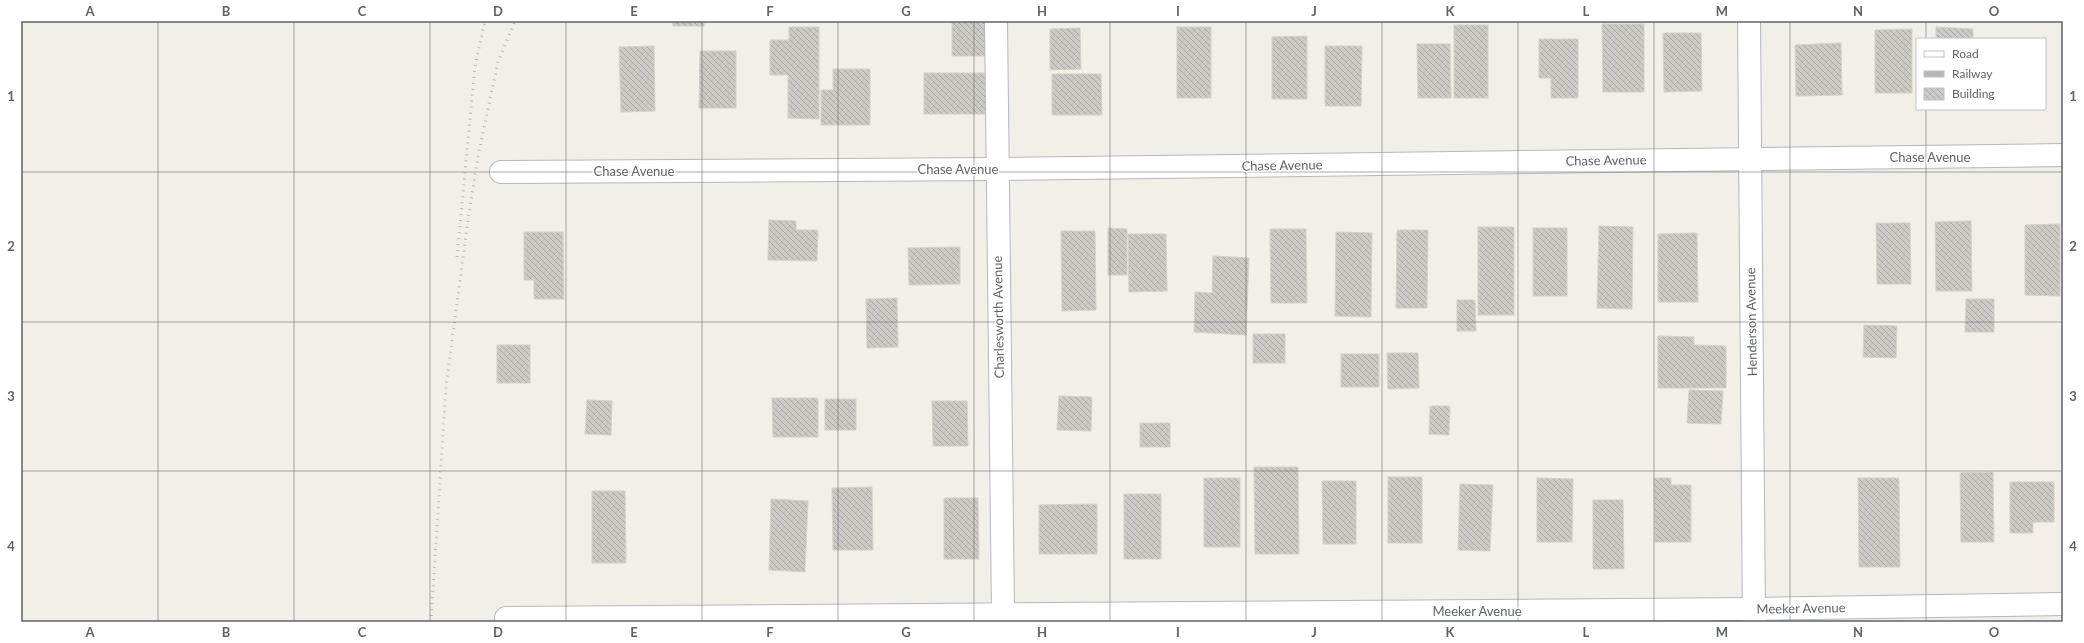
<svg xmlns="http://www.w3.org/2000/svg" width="2084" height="643" viewBox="0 0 2084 643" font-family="Lato,sans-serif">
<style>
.building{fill:url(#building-back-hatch);stroke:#d6d1c6}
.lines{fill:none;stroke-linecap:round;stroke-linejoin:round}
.minor-casing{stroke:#b5b8bc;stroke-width:24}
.minor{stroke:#fff;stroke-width:22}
.rail{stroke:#b6b7b8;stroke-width:3;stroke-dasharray:1 5;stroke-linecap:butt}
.grid{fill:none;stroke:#5f6368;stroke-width:1;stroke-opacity:0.55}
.labels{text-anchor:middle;stroke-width:3;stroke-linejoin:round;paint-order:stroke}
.street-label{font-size:13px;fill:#5f6368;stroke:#fff}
.neatline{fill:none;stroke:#5f6368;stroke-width:1.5}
.grid-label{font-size:13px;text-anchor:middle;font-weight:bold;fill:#5f6368}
</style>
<defs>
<pattern id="building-back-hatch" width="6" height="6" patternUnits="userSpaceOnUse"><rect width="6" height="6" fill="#cccac5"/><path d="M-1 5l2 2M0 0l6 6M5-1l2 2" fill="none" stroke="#a9a8a4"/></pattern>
</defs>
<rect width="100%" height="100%" fill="#f1efe8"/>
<g class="building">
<path d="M 672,21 L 704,21 L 704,26 L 673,26 Z"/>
<rect x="952" y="21" width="35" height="35"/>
<path d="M 1602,24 L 1644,24 L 1644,92 L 1603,92 Z"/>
<rect x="1454" y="25" width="34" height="73"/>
<path d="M 789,27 L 819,27 L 819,119 L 788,118 L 788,75 L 770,75 L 770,40 L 789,40 Z"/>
<rect x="1177" y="27" width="34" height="71"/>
<path d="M 1936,27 L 1973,29 L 1973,39 L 1936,39 Z"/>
<path d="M 1080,28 L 1081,69 L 1050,70 L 1050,29 Z"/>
<path d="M 1912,29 L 1912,93 L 1875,93 L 1875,30 Z"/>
<path d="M 1663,33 L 1701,33 L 1702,91 L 1664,92 Z"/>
<path d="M 1307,36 L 1307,99 L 1272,99 L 1272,37 Z"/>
<path d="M 1539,39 L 1578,39 L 1578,98 L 1551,98 L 1551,78 L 1539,78 Z"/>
<path d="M 1841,43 L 1842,95 L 1796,96 L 1795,45 Z"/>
<path d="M 1417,44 L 1450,44 L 1451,98 L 1418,98 Z"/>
<path d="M 654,46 L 655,111 L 621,112 L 619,47 Z"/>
<path d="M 1325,46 L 1362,46 L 1361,106 L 1325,106 Z"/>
<path d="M 700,51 L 736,51 L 736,108 L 699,108 Z"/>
<path d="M 833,69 L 870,69 L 870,125 L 821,125 L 821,90 L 833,90 Z"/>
<rect x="924" y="73" width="63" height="41"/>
<path d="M 1052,74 L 1101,74 L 1102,115 L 1052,115 Z"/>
<path d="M 769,220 L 796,221 L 796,230 L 818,230 L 817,261 L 768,260 Z"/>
<path d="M 1971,221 L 1972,291 L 1936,291 L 1935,222 Z"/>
<path d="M 1876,223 L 1910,223 L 1911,284 L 1877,284 Z"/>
<path d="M 2060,224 L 2060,296 L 2025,295 L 2025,225 Z"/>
<path d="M 1599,226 L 1633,227 L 1632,309 L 1597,308 Z"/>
<rect x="1478" y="227" width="36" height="88"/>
<path d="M 1108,228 L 1127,229 L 1127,275 L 1108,275 Z"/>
<rect x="1533" y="228" width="34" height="68"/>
<path d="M 1270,229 L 1306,229 L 1307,303 L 1271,303 Z"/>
<path d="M 1397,230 L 1428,230 L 1427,308 L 1396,308 Z"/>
<path d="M 1061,231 L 1095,231 L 1096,310 L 1062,311 Z"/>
<path d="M 524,232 L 563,232 L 564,299 L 534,299 L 534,280 L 524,280 Z"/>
<path d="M 1336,232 L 1372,233 L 1371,317 L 1335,316 Z"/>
<path d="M 1697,233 L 1698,302 L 1658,302 L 1658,234 Z"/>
<path d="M 1128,234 L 1166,234 L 1167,291 L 1129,292 Z"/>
<path d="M 960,247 L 960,284 L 909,285 L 908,248 Z"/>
<path d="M 1213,256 L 1249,258 L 1246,335 L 1194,332 L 1195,292 L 1212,293 Z"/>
<path d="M 897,298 L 898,347 L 867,348 L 866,299 Z"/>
<path d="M 1966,299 L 1994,299 L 1994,332 L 1965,332 Z"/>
<path d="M 1457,300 L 1475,300 L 1476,331 L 1457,331 Z"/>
<path d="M 1864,325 L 1897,326 L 1896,358 L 1863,357 Z"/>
<rect x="1253" y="334" width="32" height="29"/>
<path d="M 1658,336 L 1694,337 L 1694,345 L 1726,346 L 1726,388 L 1658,388 Z"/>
<rect x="497" y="345" width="33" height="38"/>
<path d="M 1387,353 L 1418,353 L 1419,388 L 1388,389 Z"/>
<rect x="1341" y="354" width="38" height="33"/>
<path d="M 1689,390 L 1723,391 L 1721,424 L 1687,423 Z"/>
<path d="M 1059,396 L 1092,397 L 1091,431 L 1057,430 Z"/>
<path d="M 772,398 L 818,398 L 818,437 L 773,437 Z"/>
<rect x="825" y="399" width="31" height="31"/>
<path d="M 587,400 L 612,401 L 611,435 L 585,434 Z"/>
<path d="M 932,401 L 967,401 L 968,446 L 933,446 Z"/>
<path d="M 1430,406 L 1450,406 L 1449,435 L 1429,434 Z"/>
<rect x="1140" y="423" width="30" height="24"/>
<path d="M 1254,467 L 1298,467 L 1299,554 L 1255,554 Z"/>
<path d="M 1993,472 L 1994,542 L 1961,542 L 1960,473 Z"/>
<rect x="1388" y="477" width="34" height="66"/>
<rect x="1204" y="478" width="36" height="69"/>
<path d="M 1537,478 L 1573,479 L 1572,542 L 1537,542 Z"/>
<path d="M 1654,478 L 1671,478 L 1671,485 L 1691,485 L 1691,542 L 1655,542 Z"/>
<path d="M 1858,478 L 1899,478 L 1900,567 L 1859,567 Z"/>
<path d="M 1322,481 L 1356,481 L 1356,544 L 1323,544 Z"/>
<path d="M 2010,482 L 2054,482 L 2054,522 L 2033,522 L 2033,533 L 2010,533 Z"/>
<path d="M 1460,484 L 1493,485 L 1490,551 L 1458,550 Z"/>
<path d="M 872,487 L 873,550 L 833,550 L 832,488 Z"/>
<path d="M 592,491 L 625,491 L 626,563 L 592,563 Z"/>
<rect x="1124" y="494" width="37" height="65"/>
<path d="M 944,498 L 978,498 L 979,559 L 944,559 Z"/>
<path d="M 771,499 L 808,501 L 805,572 L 769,570 Z"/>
<path d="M 1593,500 L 1623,500 L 1624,569 L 1593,569 Z"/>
<path d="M 1097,504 L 1097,554 L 1039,554 L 1039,505 Z"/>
</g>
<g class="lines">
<g class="minor-casing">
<g id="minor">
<path d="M 996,21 L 1003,613"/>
<path d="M 1749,21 L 1754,622"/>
<path d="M 501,172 L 996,169 L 2063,155"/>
<path d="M 506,618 L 1754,609 L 2063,604"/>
</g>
</g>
<use href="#minor" class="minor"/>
<g class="rail">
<path d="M 457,257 L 475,66 L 485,21"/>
<path d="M 431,622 L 446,386 L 468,220 L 478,156 L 498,62 L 515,21"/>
</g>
</g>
<path class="grid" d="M 158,21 L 158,622M 294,21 L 294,622M 430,21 L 430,622M 566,21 L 566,622M 702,21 L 702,622M 838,21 L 838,622M 974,21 L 974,622M 1110,21 L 1110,622M 1246,21 L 1246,622M 1382,21 L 1382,622M 1518,21 L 1518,622M 1654,21 L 1654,622M 1790,21 L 1790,622M 1926,21 L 1926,39M 1926,109 L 1926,622M 21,172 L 2063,172M 21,322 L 2063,322M 21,471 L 2063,471"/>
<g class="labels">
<g class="street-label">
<text x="1930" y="162">Chase Avenue</text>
<text transform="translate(1606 160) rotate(-1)" y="5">Chase Avenue</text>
<text transform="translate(1282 165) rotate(-1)" y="5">Chase Avenue</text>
<text x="958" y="174">Chase Avenue</text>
<text x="634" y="176">Chase Avenue</text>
<text transform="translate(998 317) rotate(-91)" y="5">Charlesworth Avenue</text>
<text transform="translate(1751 322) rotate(-91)" y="5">Henderson Avenue</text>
<text transform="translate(1801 608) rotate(-1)" y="5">Meeker Avenue</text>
<text x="1477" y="616">Meeker Avenue</text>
</g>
</g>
<rect width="2084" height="643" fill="none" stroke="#ffffff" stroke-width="44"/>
<rect x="1916" y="38" width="130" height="72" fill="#ffffff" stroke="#bfc1c3"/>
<rect x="1924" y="51" width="20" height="6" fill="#ffffff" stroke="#bfc1c3"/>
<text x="1952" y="58" font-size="12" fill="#5f6368">Road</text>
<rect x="1924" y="71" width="20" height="6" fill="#b6b7b8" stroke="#bfc1c3"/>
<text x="1952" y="78" font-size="12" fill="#5f6368">Railway</text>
<rect x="1924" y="88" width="20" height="12" fill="url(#building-back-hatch)" stroke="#bfc1c3"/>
<text x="1952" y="98" font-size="12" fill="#5f6368">Building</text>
<rect x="22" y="22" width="2040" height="599" class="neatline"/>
<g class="grid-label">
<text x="90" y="16">A</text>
<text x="226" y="16">B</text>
<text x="362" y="16">C</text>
<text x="498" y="16">D</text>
<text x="634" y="16">E</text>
<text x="770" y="16">F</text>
<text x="906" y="16">G</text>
<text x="1042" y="16">H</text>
<text x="1178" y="16">I</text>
<text x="1314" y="16">J</text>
<text x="1450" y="16">K</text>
<text x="1586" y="16">L</text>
<text x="1722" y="16">M</text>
<text x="1858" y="16">N</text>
<text x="1994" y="16">O</text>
<text x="11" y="101">1</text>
<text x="2073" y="101">1</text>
<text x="11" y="251">2</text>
<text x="2073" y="251">2</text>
<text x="11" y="401">3</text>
<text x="2073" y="401">3</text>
<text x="11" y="551">4</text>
<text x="2073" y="551">4</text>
<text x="90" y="637">A</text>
<text x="226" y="637">B</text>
<text x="362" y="637">C</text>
<text x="498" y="637">D</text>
<text x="634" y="637">E</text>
<text x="770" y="637">F</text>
<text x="906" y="637">G</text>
<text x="1042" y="637">H</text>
<text x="1178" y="637">I</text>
<text x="1314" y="637">J</text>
<text x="1450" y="637">K</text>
<text x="1586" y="637">L</text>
<text x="1722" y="637">M</text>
<text x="1858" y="637">N</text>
<text x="1994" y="637">O</text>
</g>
</svg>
